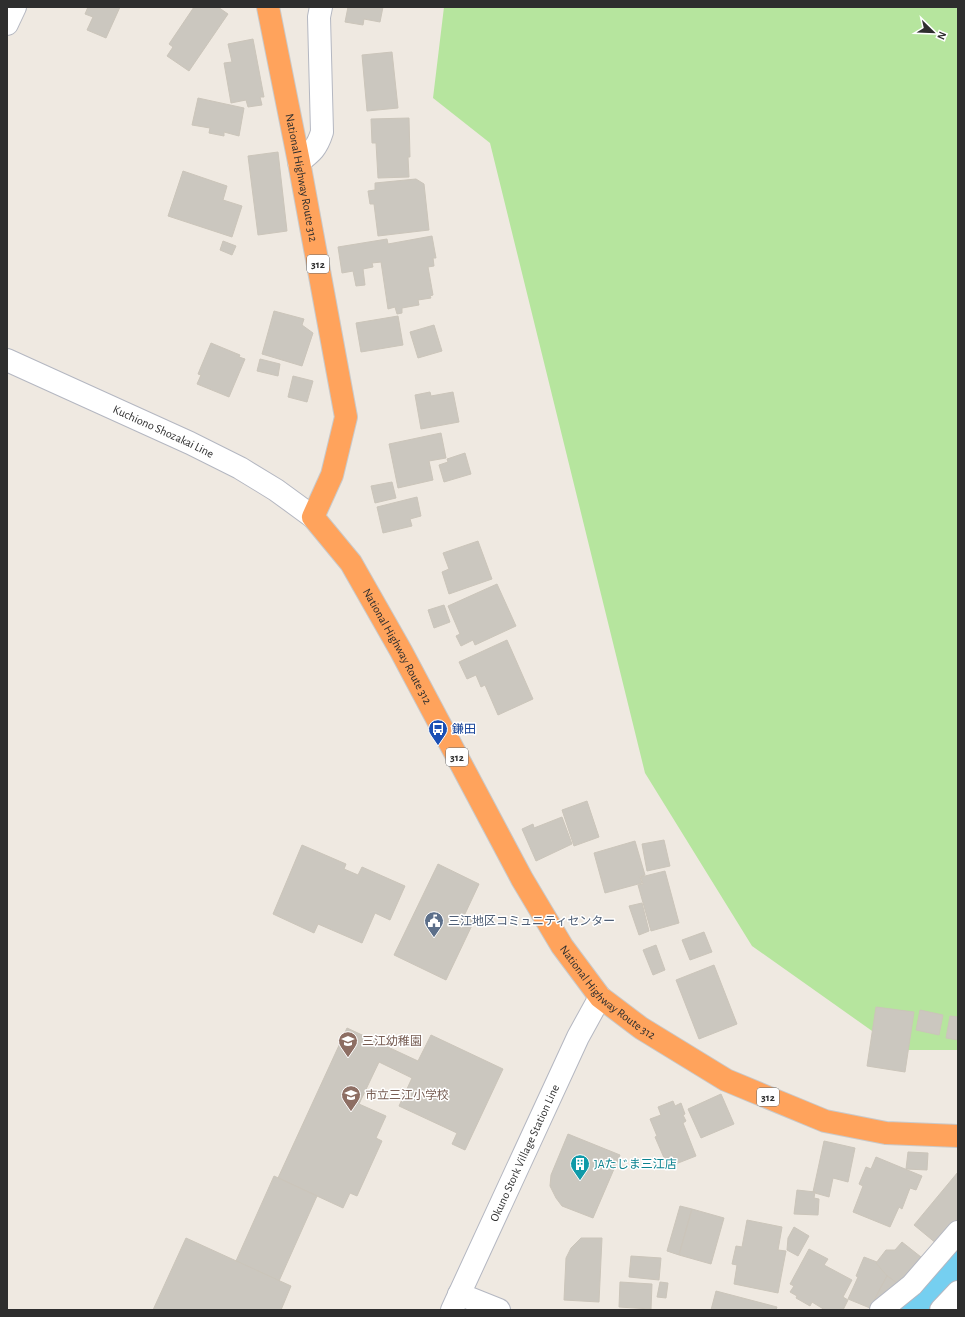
<svg xmlns="http://www.w3.org/2000/svg" width="965" height="1317" viewBox="0 0 965 1317" font-family="'Alegreya Sans','Noto Sans JP',sans-serif">
<style>
.green{fill:#b6e59e}
.lines{fill:none;stroke-linecap:round;stroke-linejoin:round}
.river{stroke:#75cff0;stroke-width:46}
.building{fill:#cbc7bf;stroke:#cbc5ba}
.street-casing{stroke:#b4b7c1;stroke-width:24}
.secondary-casing{stroke:#b4b7c1;stroke-width:24}
.highway-casing{stroke:#c9c9c9;stroke-width:24}
.street{stroke:#fff;stroke-width:22}
.secondary{stroke:#fff;stroke-width:22}
.highway{stroke:#ffa35c;stroke-width:22}
.labels{text-anchor:middle;stroke-width:3;stroke-linejoin:round;paint-order:stroke}
.shield{fill:#fff;stroke:#6d6d6d;stroke-width:1}
.shield-label{font-size:11px;font-weight:bold;fill:#2e2e2e}
.street-label{font-size:12px;fill:#2e2e2e;stroke:#fff}
.transit-label{font-size:12px;fill:#164399;stroke:#fff;text-anchor:start}
.service-label{font-size:12px;fill:#4e5e75;stroke:#fff;text-anchor:start}
.education-label{font-size:12px;fill:#785e54;stroke:#fff;text-anchor:start}
.culture-label{font-size:12px;fill:#0d838f;stroke:#fff;text-anchor:start}
</style>
<rect width="100%" height="100%" fill="#efe9e1"/>
<path class="green" d="M 444,7 L 958,7 L 958,1050 L 899,1050 L 752,946 L 645,773 L 490,143 L 433,98 Z"/>
<g class="lines">
<path class="river" d="M 914,1310 L 958,1267"/>
</g>
<g class="building">
<path d="M 88,7 L 120,7 L 106,38 L 87,30 L 93,17 L 85,14 Z"/>
<path d="M 194,7 L 218,7 L 228,14 L 189,71 L 167,56 L 173,47 L 169,44 Z"/>
<path d="M 348,7 L 383,7 L 380,22 L 364,19 L 363,25 L 345,22 Z"/>
<path d="M 253,39 L 264,97 L 260,97 L 262,105 L 248,107 L 246,100 L 231,103 L 224,63 L 232,62 L 228,44 Z"/>
<path d="M 392,52 L 398,108 L 367,111 L 362,55 Z"/>
<path d="M 198,98 L 244,108 L 239,136 L 224,132 L 224,136 L 209,133 L 210,128 L 192,125 Z"/>
<path d="M 409,118 L 410,157 L 408,157 L 409,177 L 378,178 L 376,143 L 372,143 L 371,119 Z"/>
<path d="M 278,152 L 287,231 L 258,235 L 248,156 Z"/>
<path d="M 183,171 L 227,186 L 223,200 L 242,206 L 232,237 L 168,216 Z"/>
<path d="M 416,179 L 424,184 L 429,230 L 378,236 L 374,204 L 370,204 L 368,191 L 375,190 L 375,183 Z"/>
<path d="M 432,236 L 436,258 L 433,258 L 434,266 L 428,267 L 433,295 L 430,296 L 431,298 L 418,300 L 419,305 L 402,308 L 402,313 L 397,314 L 395,307 L 388,309 L 381,262 L 372,263 L 373,267 L 363,269 L 365,285 L 356,286 L 353,271 L 342,273 L 338,247 L 387,239 L 388,244 Z"/>
<path d="M 223,241 L 236,246 L 232,255 L 220,250 Z"/>
<path d="M 274,311 L 304,319 L 302,325 L 313,333 L 302,366 L 262,354 Z"/>
<path d="M 398,316 L 403,345 L 361,352 L 356,323 Z"/>
<path d="M 434,325 L 442,351 L 418,358 L 410,332 Z"/>
<path d="M 211,343 L 240,355 L 239,357 L 245,359 L 229,397 L 197,384 L 201,375 L 198,374 Z"/>
<path d="M 260,359 L 280,364 L 278,376 L 257,371 Z"/>
<path d="M 293,376 L 313,381 L 307,402 L 288,397 Z"/>
<path d="M 430,392 L 431,396 L 453,392 L 459,422 L 421,429 L 415,395 Z"/>
<path d="M 441,433 L 446,458 L 429,461 L 433,480 L 398,488 L 389,444 Z"/>
<path d="M 465,453 L 471,474 L 444,482 L 439,465 L 448,462 L 447,459 Z"/>
<path d="M 392,482 L 396,498 L 375,503 L 371,486 Z"/>
<path d="M 417,497 L 421,516 L 410,519 L 412,526 L 383,533 L 377,507 Z"/>
<path d="M 478,541 L 492,579 L 449,594 L 442,572 L 449,569 L 443,553 Z"/>
<path d="M 497,584 L 516,626 L 475,645 L 473,640 L 461,646 L 456,636 L 460,634 L 448,606 Z"/>
<path d="M 444,605 L 450,622 L 434,628 L 428,610 Z"/>
<path d="M 507,640 L 533,699 L 498,715 L 485,685 L 481,687 L 476,675 L 467,679 L 459,662 Z"/>
<path d="M 587,801 L 599,837 L 574,846 L 562,810 Z"/>
<path d="M 562,817 L 572,844 L 536,861 L 522,829 L 533,824 L 534,828 Z"/>
<path d="M 664,840 L 670,866 L 647,871 L 642,844 Z"/>
<path d="M 635,841 L 645,875 L 640,877 L 642,883 L 605,893 L 594,853 Z"/>
<path d="M 302,845 L 346,864 L 344,869 L 358,875 L 362,867 L 405,886 L 390,920 L 375,913 L 362,943 L 318,924 L 314,933 L 273,914 Z"/>
<path d="M 438,864 L 479,884 L 464,916 L 474,921 L 446,980 L 394,955 Z"/>
<path d="M 665,871 L 679,923 L 651,931 L 638,885 L 643,884 L 641,877 Z"/>
<path d="M 642,903 L 649,931 L 639,935 L 629,906 Z"/>
<path d="M 704,932 L 712,952 L 690,960 L 682,940 Z"/>
<path d="M 656,945 L 665,970 L 653,975 L 643,950 Z"/>
<path d="M 714,965 L 737,1024 L 699,1039 L 676,980 Z"/>
<path d="M 876,1007 L 914,1012 L 905,1072 L 867,1066 Z"/>
<path d="M 920,1010 L 943,1015 L 939,1035 L 916,1030 Z"/>
<path d="M 950,1016 L 958,1017 L 958,1040 L 946,1038 Z"/>
<path d="M 347,1028 L 418,1061 L 431,1035 L 503,1069 L 465,1150 L 452,1144 L 457,1133 L 399,1106 L 412,1078 L 379,1062 L 359,1104 L 386,1116 L 376,1138 L 382,1141 L 357,1196 L 350,1193 L 343,1208 L 278,1178 Z"/>
<path d="M 721,1094 L 734,1124 L 701,1138 L 688,1109 Z"/>
<path d="M 673,1101 L 675,1106 L 681,1103 L 685,1114 L 683,1115 L 686,1121 L 683,1123 L 696,1156 L 668,1167 L 655,1137 L 657,1136 L 650,1119 L 661,1115 L 658,1107 Z"/>
<path d="M 568,1134 L 620,1155 L 593,1218 L 562,1206 L 556,1198 L 550,1186 L 551,1175 Z"/>
<path d="M 824,1141 L 855,1148 L 848,1182 L 833,1178 L 829,1197 L 815,1193 L 815,1192 L 813,1192 Z"/>
<path d="M 908,1152 L 928,1153 L 927,1170 L 906,1169 Z"/>
<path d="M 876,1157 L 922,1176 L 916,1190 L 910,1188 L 902,1209 L 899,1207 L 890,1227 L 853,1212 L 863,1186 L 859,1184 L 866,1167 L 871,1169 Z"/>
<path d="M 958,1172 L 958,1219 L 937,1244 L 914,1225 Z"/>
<path d="M 274,1176 L 317,1196 L 279,1281 L 236,1261 Z"/>
<path d="M 797,1190 L 815,1192 L 814,1198 L 819,1199 L 818,1215 L 794,1214 Z"/>
<path d="M 680,1206 L 692,1209 L 679,1255 L 667,1251 Z"/>
<path d="M 692,1209 L 724,1218 L 711,1264 L 679,1255 Z"/>
<path d="M 747,1220 L 782,1227 L 778,1250 L 786,1251 L 778,1293 L 734,1284 L 737,1265 L 732,1264 L 736,1246 L 742,1247 Z"/>
<path d="M 794,1227 L 809,1236 L 798,1256 L 787,1250 L 788,1238 Z"/>
<path d="M 186,1238 L 291,1286 L 281,1310 L 153,1310 Z"/>
<path d="M 581,1238 L 602,1238 L 599,1302 L 564,1300 L 566,1258 L 571,1248 Z"/>
<path d="M 902,1242 L 921,1257 L 900,1285 L 887,1276 L 876,1263 L 886,1250 L 895,1250 Z"/>
<path d="M 809,1249 L 828,1259 L 824,1265 L 852,1280 L 843,1297 L 848,1300 L 843,1310 L 825,1310 L 812,1302 L 810,1306 L 796,1298 L 797,1296 L 790,1292 L 794,1286 L 790,1284 Z"/>
<path d="M 631,1256 L 661,1258 L 659,1280 L 629,1277 Z"/>
<path d="M 864,1257 L 877,1262 L 876,1263 L 887,1276 L 870,1308 L 848,1299 L 858,1277 L 856,1276 Z"/>
<path d="M 887,1276 L 897,1283 L 876,1310 L 873,1310 L 870,1308 Z"/>
<path d="M 620,1282 L 652,1284 L 651,1309 L 619,1307 Z"/>
<path d="M 660,1282 L 668,1283 L 666,1298 L 657,1297 Z"/>
<path d="M 716,1291 L 777,1307 L 776,1310 L 711,1310 Z"/>
</g>
<g class="lines">
<g class="street-casing">
<g id="street">
<path d="M 7,24 L 15,7"/>
<path d="M 299,162 C 312,152 317,148 322,132 L 319,17 L 321,7"/>
<path d="M 459,1294 L 499,1310"/>
<path d="M 881,1310 L 912,1285 L 958,1232"/>
<path d="M 941,1310 L 958,1292"/>
</g>
</g>
<g class="secondary-casing">
<g id="secondary">
<path id="s1" d="M 7,360 L 190,443 L 240,468 L 276,490 L 313,517"/>
<path id="s2" d="M 452,1310 L 578,1037 L 600,997"/>
</g>
</g>
<g class="highway-casing">
<g id="highway">
<path id="s3" d="M 268,7 L 299,162 L 346,417 L 332,475 L 313,517 L 351,563 L 401,651 L 522,879 L 562,946 L 600,997 L 641,1028 L 726,1080 L 825,1121 L 886,1133 L 958,1136"/>
</g>
</g>
<use href="#street" class="street"/>
<use href="#secondary" class="secondary"/>
<use href="#highway" class="highway"/>
</g>
<defs>
<g id="bus-pin" transform="scale(1)"><path d="M0 17L-7.5 6A9.5 9.5 0 1 1 7.5 6Z" fill="#1a4fb4" stroke="#fff"/><path d="M-5-6H5V4H4V6H2V4H-2V6H-4V4H-5ZM-3.5-4V0h7V-4ZM-3.5 1.2v1.5H-2V1.2ZM2 1.2v1.5H3.5V1.2Z" fill="#fff"/></g>
<g id="civic-pin" transform="scale(1)"><path d="M0 17L-7.5 6A9.5 9.5 0 1 1 7.5 6Z" fill="#5c6f8a" stroke="#fff"/><path d="M-.6-6.5H3V-4.5H.6V-3L4-1V1h2V6H-6V1h2V-1L-.6-3ZM-1.2 2.5V6h2.4V2.5Z" fill="#fff"/></g>
<g id="school-pin" transform="scale(1)"><path d="M0 17L-7.5 6A9.5 9.5 0 1 1 7.5 6Z" fill="#8d6e63" stroke="#fff"/><path d="M0-5L7-2L0 1L-7-2ZM-4 1L0 2.5L4 1V4Q0 6-4 4Z" fill="#fff"/></g>
<g id="building-pin" transform="scale(1)"><path d="M0 17L-7.5 6A9.5 9.5 0 1 1 7.5 6Z" fill="#0f9aa8" stroke="#fff"/><path d="M-4-6H4V6H1V3H-1V6H-4ZM-2.5-4.3h1.7v1.8h-1.7ZM.8-4.3h1.7v1.8H.8ZM-2.5-1h1.7V.8h-1.7ZM.8-1h1.7V.8H.8Z" fill="#fff"/></g>
</defs>
<g fill-rule="evenodd">
<use href="#bus-pin" x="438" y="729"/>
<use href="#civic-pin" x="434" y="921"/>
<use href="#school-pin" x="348" y="1041"/>
<use href="#school-pin" x="351" y="1095"/>
<use href="#building-pin" x="580" y="1164"/>
</g>
<g class="labels">
<g class="shield">
<rect x="307" y="255" width="22" height="18" rx="3"/>
<rect x="446" y="748" width="22" height="18" rx="3"/>
<rect x="757" y="1088" width="22" height="18" rx="3"/>
</g>
<g class="shield-label">
<text x="318" y="268">312</text>
<text x="457" y="761">312</text>
<text x="768" y="1101">312</text>
</g>
<g class="street-label">
<text dy="4" stroke="none"><textPath href="#s3" startOffset="174">National Highway Route 312</textPath></text>
<text dy="4" stroke="none"><textPath href="#s1" startOffset="172">Kuchiono Shozakai Line</textPath></text>
<text dy="4" stroke="none"><textPath href="#s3" startOffset="678">National Highway Route 312</textPath></text>
<text dy="4" stroke="none"><textPath href="#s3" startOffset="1086">National Highway Route 312</textPath></text>
<text dy="4" stroke="none"><textPath href="#s2" startOffset="173">Okuno Stork Village Station Line</textPath></text>
</g>
<g class="transit-label">
<text x="452" y="733">鎌田</text>
</g>
<g class="service-label">
<text x="448" y="925">三江地区コミュニティセンター</text>
</g>
<g class="education-label">
<text x="362" y="1045">三江幼稚園</text>
<text x="365" y="1099">市立三江小学校</text>
</g>
<g class="culture-label">
<text x="594" y="1168">JAたじま三江店</text>
</g>
</g>
<rect width="965" height="1317" fill="none" stroke="#2e2e2e" stroke-width="16"/>
<g transform="translate(933 32) rotate(113)" stroke="#ffffff" stroke-width="3" paint-order="stroke">
<path d="M0-3L7 15L0 10L-7 15Z" fill="#2e2e2e"/>
<text y="-6" font-size="11" font-weight="bold" text-anchor="middle" fill="#2e2e2e">N</text>
</g>
</svg>
